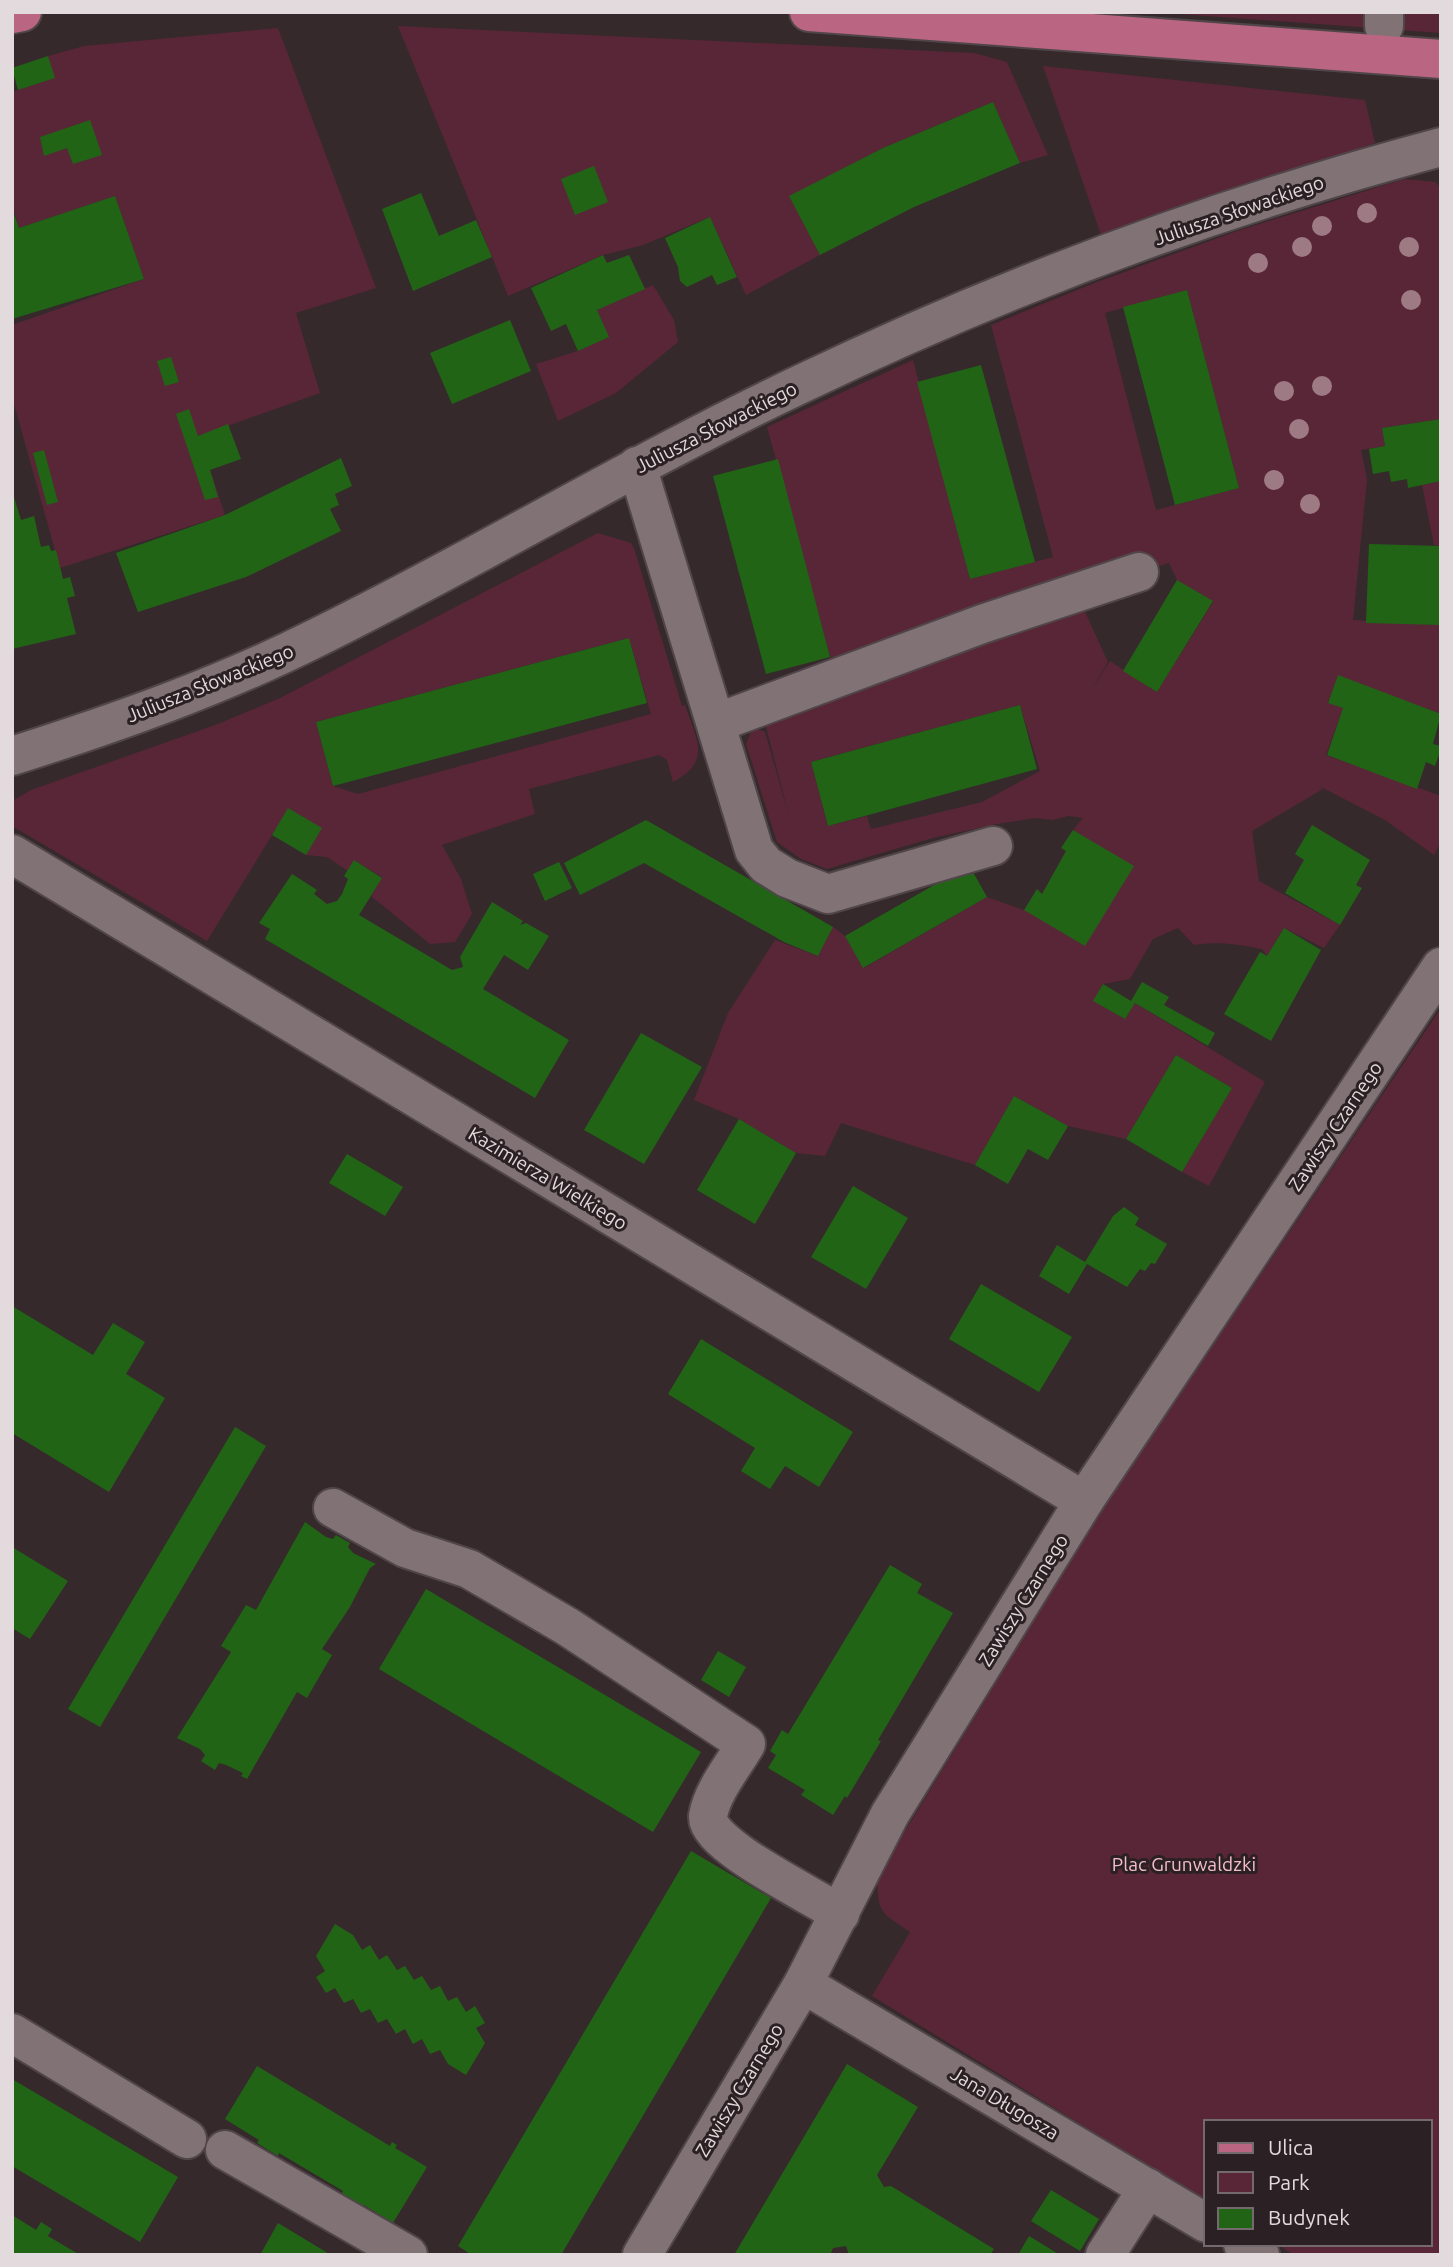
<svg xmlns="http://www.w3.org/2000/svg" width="1453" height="2267" viewBox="0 0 1453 2267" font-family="Ubuntu,sans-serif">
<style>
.green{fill:#592637;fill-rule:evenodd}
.building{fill:#226416}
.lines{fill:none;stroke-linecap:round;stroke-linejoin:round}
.minor-casing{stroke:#504649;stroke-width:42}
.major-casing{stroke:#504649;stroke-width:42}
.minor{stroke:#817276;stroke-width:38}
.major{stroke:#ba6582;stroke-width:38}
.tree{fill:#9e7b84}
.labels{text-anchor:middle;stroke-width:6;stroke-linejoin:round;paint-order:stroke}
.street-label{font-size:19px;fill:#e2dadc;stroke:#2b2023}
.park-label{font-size:19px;fill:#f4becc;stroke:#2b2023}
</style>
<rect width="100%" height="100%" fill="#35292c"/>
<g class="green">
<path d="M 1152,12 L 1441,12 L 1441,33 Z"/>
<path d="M 398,26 L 974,53 L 1007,62 L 1048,155 L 1020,163 L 993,102 L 883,148 L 790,196 L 820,255 L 746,295 L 710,217 L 643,245 L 603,255 L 508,296 Z"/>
<path d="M 278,28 L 376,288 L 296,313 L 320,393 L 199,436 L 225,515 L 60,568 L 12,397 L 12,325 L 144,279 L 115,196 L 19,228 L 12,205 L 12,92 L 54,78 L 48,56 L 84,46 Z"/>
<path d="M 1043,66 L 1365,100 L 1375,143 L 1102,238 Z"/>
<path d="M 1404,179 L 1436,182 L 1441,190 L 1441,419 L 1382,428 L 1385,446 L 1361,450 L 1367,479 L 1353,620 L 1441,625 L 1441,714 L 1338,676 L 1328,702 L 1343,708 L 1326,755 L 1441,796 L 1441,842 L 1434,855 L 1385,820 L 1319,786 L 1323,789 L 1252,831 L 1259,881 L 1340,925 L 1324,948 L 1284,928 L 1267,956 L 1262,949 C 1238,944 1218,941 1194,945 L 1178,928 L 1153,939 L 1130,979 L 1103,984 L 1094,1001 L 1125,1019 L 1135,1003 L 1265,1082 L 1209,1186 L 1182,1172 L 1232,1088 L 1176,1055 L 1126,1139 L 1068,1126 L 1014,1096 L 975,1165 L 841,1123 L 825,1156 L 796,1153 L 739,1119 L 694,1100 L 728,1013 L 775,940 L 818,956 L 833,927 L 845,936 L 864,968 L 987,897 L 1024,910 L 1133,867 L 1073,830 L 1083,818 L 1068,816 L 1053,820 L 1035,818 L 997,824 L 933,838 L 827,869 L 801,859 L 777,842 L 746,744 L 753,727 L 765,732 L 789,816 L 764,719 L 1081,603 L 1108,662 L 1089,693 L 1110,661 L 1157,692 L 1213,602 L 1177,580 L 1169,563 L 1075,592 L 836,678 L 767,427 L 913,360 L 970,579 L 1053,557 L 991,325 L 1097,282 L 1237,231 ZM 1187,290 L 1239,488 L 1156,510 L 1105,313 ZM 1020,705 L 1040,771 L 982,802 L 871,829 L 867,816 L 828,826 L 811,762 Z"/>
<path d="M 653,285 L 674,320 L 678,342 L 616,393 L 558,421 L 536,364 L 578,351 L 608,337 L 597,310 Z"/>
<path d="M 1441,481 L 1441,546 L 1434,545 L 1422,485 Z"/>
<path d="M 598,533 L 631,543 L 634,548 L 682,706 L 685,705 C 697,740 712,761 673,782 L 667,760 L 659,755 L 529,789 L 535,814 L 442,845 L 461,879 L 472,914 L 455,942 L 430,944 L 371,896 L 382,877 L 355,861 L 348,871 L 327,857 L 306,855 L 288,809 L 207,941 L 12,826 L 12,801 L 31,790 L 218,724 L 280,698 ZM 629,638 L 651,714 L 358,794 L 333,786 L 316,722 Z"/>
<path d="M 1441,1008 L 1441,2255 L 1294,2255 L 1277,2244 L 1430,2244 L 1430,2122 L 1206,2122 L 1206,2201 L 872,1996 L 910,1932 C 881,1912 878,1915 877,1877 L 1101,1511 Z"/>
</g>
<g class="building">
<path d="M 48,56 L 55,78 L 18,90 L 12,68 Z"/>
<path d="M 993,102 L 1020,163 L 914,207 L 820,255 L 789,196 L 883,148 Z"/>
<path d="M 90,120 L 102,155 L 73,164 L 67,148 L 44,156 L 40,137 Z"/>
<path d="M 594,166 L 608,202 L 575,215 L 561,179 Z"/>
<path d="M 421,193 L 439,236 L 476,220 L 492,257 L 413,291 L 382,209 Z"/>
<path d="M 115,196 L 144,279 L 12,319 L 12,208 L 19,228 Z"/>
<path d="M 710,217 L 737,277 L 717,285 L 712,275 L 687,287 L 680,281 L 678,267 L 665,238 Z"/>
<path d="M 603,255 L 607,263 L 629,255 L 645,289 L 597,310 L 609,337 L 578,351 L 566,324 L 551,331 L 531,288 Z"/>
<path d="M 1187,290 L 1239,488 L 1175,505 L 1123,307 Z"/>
<path d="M 510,320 L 531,371 L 452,404 L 430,353 Z"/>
<path d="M 171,357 L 179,382 L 165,386 L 157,361 Z"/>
<path d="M 981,365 L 1035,562 L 970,579 L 917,382 Z"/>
<path d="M 189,409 L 198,436 L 228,424 L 241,459 L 210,470 L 218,497 L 205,500 L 176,414 Z"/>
<path d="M 1441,419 L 1441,481 L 1408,488 L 1407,479 L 1391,482 L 1389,471 L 1373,474 L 1369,449 L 1385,446 L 1382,428 Z"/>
<path d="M 44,450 L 58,502 L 47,505 L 33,453 Z"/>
<path d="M 341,458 L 352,486 L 335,494 L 339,505 L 330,509 L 341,531 L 246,577 L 138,612 L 116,553 L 225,515 Z"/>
<path d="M 778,459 L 830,657 L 766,674 L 713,476 Z"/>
<path d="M 12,491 L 21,520 L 34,516 L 41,547 L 49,545 L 51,551 L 56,550 L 63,579 L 70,577 L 75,596 L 67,598 L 76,634 L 12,649 Z"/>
<path d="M 1369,544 L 1441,546 L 1441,625 L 1366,623 Z"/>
<path d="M 1177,580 L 1213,601 L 1157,692 L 1123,671 Z"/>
<path d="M 629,638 L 647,703 L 333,786 L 316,722 Z"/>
<path d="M 1338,675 L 1441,714 L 1433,744 L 1441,746 L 1441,749 L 1435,766 L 1426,762 L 1417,789 L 1327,755 L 1343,708 L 1328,703 Z"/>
<path d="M 1020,705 L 1037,769 L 828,826 L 811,762 Z"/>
<path d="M 288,808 L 322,828 L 306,855 L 272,835 Z"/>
<path d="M 646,820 L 833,927 L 818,956 L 784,942 L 644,863 L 580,895 L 564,863 Z"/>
<path d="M 1312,825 L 1370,860 L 1356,885 L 1362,888 L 1340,925 L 1285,893 L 1304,860 L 1295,854 Z"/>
<path d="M 1073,830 L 1134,866 L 1085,946 L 1024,910 L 1037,889 L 1042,894 L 1066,851 L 1061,848 Z"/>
<path d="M 354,860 L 382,878 L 359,915 L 452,970 L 463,967 L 460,957 L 492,902 L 523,921 L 520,925 L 526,923 L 549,936 L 528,970 L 504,955 L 483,989 L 569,1040 L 535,1098 L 265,939 L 270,929 L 259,923 L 292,874 L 317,890 L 314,894 L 327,904 L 337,901 L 342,894 L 348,879 L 344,876 Z"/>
<path d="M 559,862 L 572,888 L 545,901 L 533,874 Z"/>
<path d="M 969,865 L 987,897 L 863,968 L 845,936 Z"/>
<path d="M 1284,928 L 1321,950 L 1271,1041 L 1224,1014 L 1260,952 L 1267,956 Z"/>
<path d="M 1142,982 L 1169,997 L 1164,1005 L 1215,1033 L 1208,1046 L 1135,1003 L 1125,1019 L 1093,1001 L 1103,984 L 1131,1001 Z"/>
<path d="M 641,1033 L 702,1067 L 644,1164 L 584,1130 Z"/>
<path d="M 1176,1055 L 1232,1088 L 1182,1172 L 1126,1139 Z"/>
<path d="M 1014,1096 L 1068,1126 L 1048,1160 L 1028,1149 L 1008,1184 L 975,1165 Z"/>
<path d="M 739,1119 L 796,1153 L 755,1224 L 697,1190 Z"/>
<path d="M 347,1154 L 403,1187 L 385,1216 L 329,1183 Z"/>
<path d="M 853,1186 L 908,1218 L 866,1289 L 811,1257 Z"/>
<path d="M 1124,1207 L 1139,1218 L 1135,1225 L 1167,1244 L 1155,1264 L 1151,1263 L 1145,1271 L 1140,1269 L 1127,1287 L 1087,1264 L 1069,1294 L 1039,1276 L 1057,1245 L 1085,1262 L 1113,1216 Z"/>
<path d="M 981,1284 L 1072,1337 L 1039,1392 L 949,1339 Z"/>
<path d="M 12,1306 L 93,1355 L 113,1323 L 145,1342 L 126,1374 L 165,1398 L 109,1492 L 12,1433 Z"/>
<path d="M 701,1339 L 853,1432 L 819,1487 L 785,1466 L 770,1489 L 741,1471 L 755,1448 L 668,1394 Z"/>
<path d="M 235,1427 L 266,1446 L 100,1727 L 68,1709 Z"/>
<path d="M 305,1522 L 326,1537 L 333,1539 L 336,1535 L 350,1543 L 348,1547 L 353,1553 L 376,1564 L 370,1568 L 350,1607 L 322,1649 L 332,1655 L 307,1698 L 297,1692 L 247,1779 L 241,1776 L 243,1773 L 226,1765 L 219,1763 L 215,1770 L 201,1761 L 205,1755 L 200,1749 L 177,1738 L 231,1652 L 221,1646 L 246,1605 L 256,1610 Z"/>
<path d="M 12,1547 L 68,1581 L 30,1639 L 12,1628 Z"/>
<path d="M 890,1565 L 922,1584 L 917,1593 L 953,1613 L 878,1740 L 881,1741 L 847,1798 L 845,1796 L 833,1815 L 801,1795 L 805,1790 L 768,1768 L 776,1755 L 770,1751 L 782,1730 L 788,1734 Z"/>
<path d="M 426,1589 L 701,1752 L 653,1832 L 379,1669 Z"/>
<path d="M 718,1651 L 746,1667 L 729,1697 L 701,1680 Z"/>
<path d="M 691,1851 L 771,1898 L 561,2255 L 472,2255 L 458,2246 Z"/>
<path d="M 335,1924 L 353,1935 L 362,1950 L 370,1945 L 379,1960 L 387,1955 L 397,1970 L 405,1966 L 414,1980 L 422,1976 L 431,1990 L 440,1986 L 448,2001 L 457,1997 L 466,2012 L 475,2006 L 485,2023 L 476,2028 L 485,2043 L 466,2075 L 448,2064 L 440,2050 L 430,2054 L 422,2039 L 413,2044 L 405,2029 L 396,2034 L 387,2019 L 378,2023 L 370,2009 L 361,2013 L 353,1999 L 344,2003 L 335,1988 L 326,1993 L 316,1977 L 325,1971 L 316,1956 Z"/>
<path d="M 847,2064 L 918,2107 L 877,2175 L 884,2187 L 891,2186 L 994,2249 L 990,2255 L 849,2255 L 846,2246 L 833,2248 L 830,2255 L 734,2255 Z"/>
<path d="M 257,2066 L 390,2146 L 392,2142 L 397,2145 L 395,2148 L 427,2167 L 393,2223 L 364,2205 L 362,2208 L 341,2195 L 343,2191 L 279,2153 L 278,2156 L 257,2143 L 259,2140 L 225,2119 Z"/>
<path d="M 12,2079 L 178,2177 L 140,2242 L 12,2166 Z"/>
<path d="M 1051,2190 L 1099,2219 L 1080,2251 L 1031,2221 Z"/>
<path d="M 12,2215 L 36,2230 L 41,2222 L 52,2229 L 48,2236 L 80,2255 L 12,2255 Z"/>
<path d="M 278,2223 L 331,2255 L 260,2255 Z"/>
<path d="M 1029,2236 L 1060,2255 L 1018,2255 Z"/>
</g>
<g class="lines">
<g class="minor-casing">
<g id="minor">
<path d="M 1384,12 L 1384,26"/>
<path d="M 637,466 L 754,850 L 766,865 L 787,878 L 828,894 L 993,846"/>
<path d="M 716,723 L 982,624 L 1139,572"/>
<path d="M 12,756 C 116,723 221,686 318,637 C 482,556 638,461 803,383 C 1005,286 1224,205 1441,147"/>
<path d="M 12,854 L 1084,1501"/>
<path d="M 333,1508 L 405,1548 L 469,1569 L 568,1627 L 746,1744 C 734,1765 712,1791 708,1816 C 704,1844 816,1897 840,1914"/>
<path d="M 803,1984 L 1206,2223"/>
<path d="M 12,2033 L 187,2139"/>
<path d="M 225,2150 L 408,2255"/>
<path d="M 1243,2244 L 1260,2255"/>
<path d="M 642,2255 L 803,1984 L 890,1814 L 1084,1501 L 1441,967"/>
<path d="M 1105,2255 L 1148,2188"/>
</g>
</g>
<g class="major-casing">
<g id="major">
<path d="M 809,12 L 1441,59"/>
<path d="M 12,14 L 22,12"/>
</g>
</g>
<use href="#minor" class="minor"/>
<use href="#major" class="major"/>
</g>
<g class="tree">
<circle cx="1367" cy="213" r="10"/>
<circle cx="1322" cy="226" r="10"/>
<circle cx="1302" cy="247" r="10"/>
<circle cx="1409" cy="247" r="10"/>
<circle cx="1258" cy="263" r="10"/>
<circle cx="1411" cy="300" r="10"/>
<circle cx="1322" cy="386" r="10"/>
<circle cx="1284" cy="391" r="10"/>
<circle cx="1299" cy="429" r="10"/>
<circle cx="1274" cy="480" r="10"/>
<circle cx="1310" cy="504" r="10"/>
</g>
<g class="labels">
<g class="street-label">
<text transform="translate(1239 210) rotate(-19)" y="7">Juliusza Słowackiego</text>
<text transform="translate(716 427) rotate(-27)" y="7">Juliusza Słowackiego</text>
<text transform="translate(210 683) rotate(-22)" y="7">Juliusza Słowackiego</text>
<text transform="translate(1335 1126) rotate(-56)" y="7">Zawiszy Czarnego</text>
<text transform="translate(548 1178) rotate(31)" y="7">Kazimierza Wielkiego</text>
<text transform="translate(1023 1600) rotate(-58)" y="7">Zawiszy Czarnego</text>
<text transform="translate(739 2090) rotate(-59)" y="7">Zawiszy Czarnego</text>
<text transform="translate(1005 2103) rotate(31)" y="7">Jana Długosza</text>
</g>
<g class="park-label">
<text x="1184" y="1871">Plac Grunwaldzki</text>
</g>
</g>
<rect width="1453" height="2267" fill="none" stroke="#e2dadc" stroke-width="28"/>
<rect x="1204" y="2120" width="228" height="126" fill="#2b2023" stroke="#746a6d" stroke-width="2"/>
<rect x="1218" y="2143" width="35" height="10" fill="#ba6582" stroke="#746a6d" stroke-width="2"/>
<text x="1268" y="2155" font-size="21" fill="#e2dadc">Ulica</text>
<rect x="1218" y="2172" width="35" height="21" fill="#592637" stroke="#746a6d" stroke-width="2"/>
<text x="1268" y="2190" font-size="21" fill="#e2dadc">Park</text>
<rect x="1218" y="2208" width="35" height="21" fill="#226416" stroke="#746a6d" stroke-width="2"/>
<text x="1268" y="2225" font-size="21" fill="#e2dadc">Budynek</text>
</svg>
